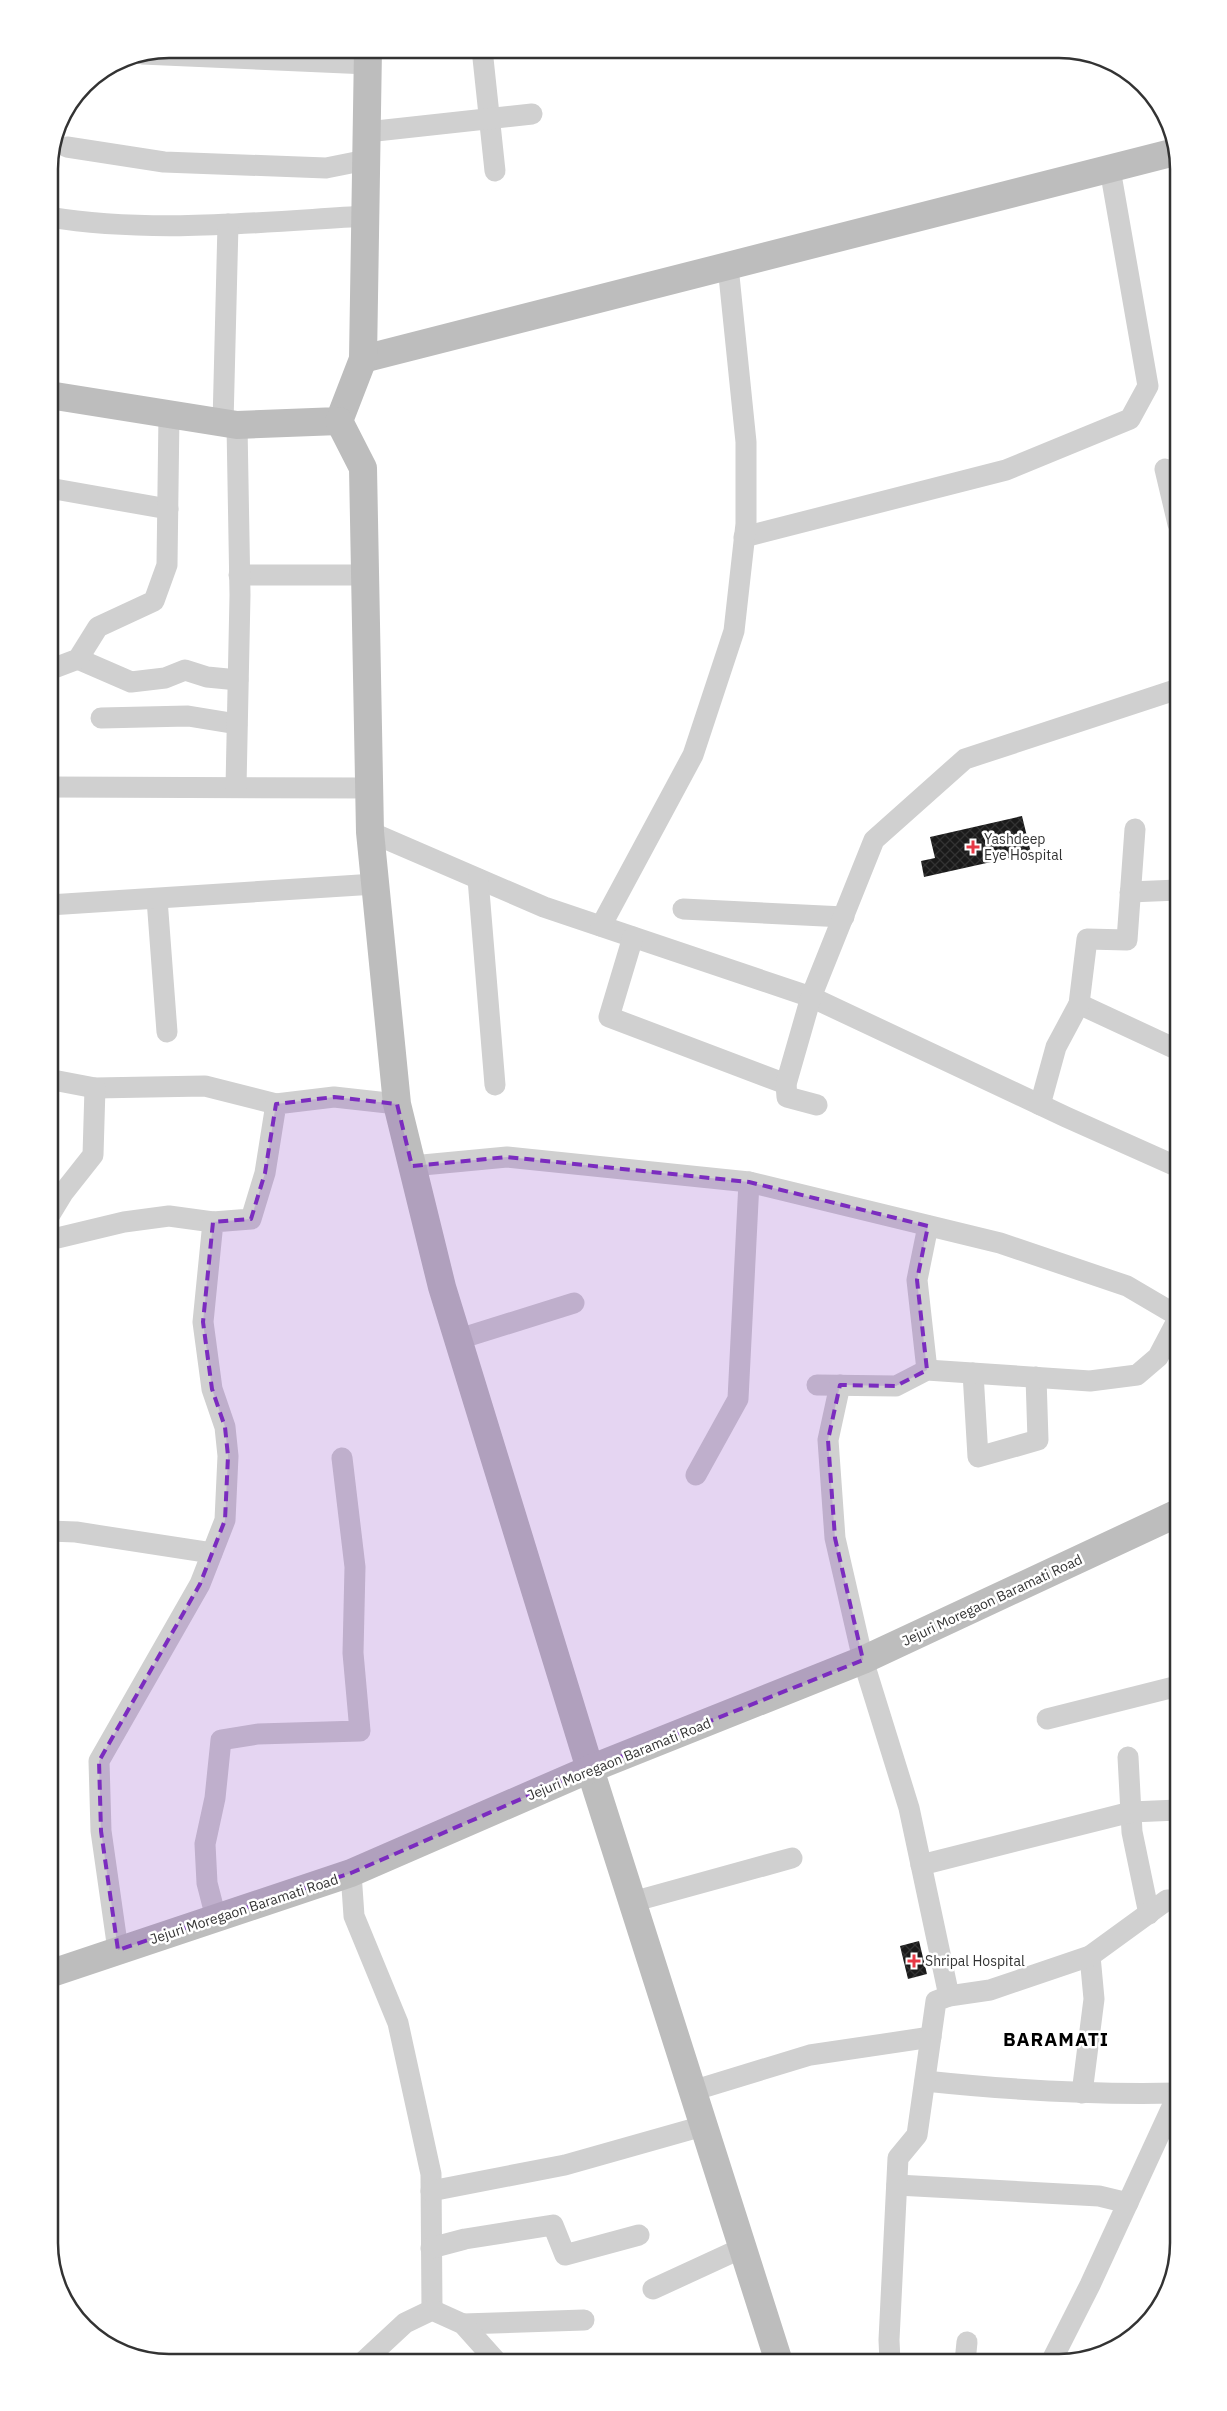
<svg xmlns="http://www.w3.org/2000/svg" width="1227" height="2411" viewBox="0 0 1227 2411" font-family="'IBM Plex Sans',sans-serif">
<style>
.building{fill:url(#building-cross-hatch)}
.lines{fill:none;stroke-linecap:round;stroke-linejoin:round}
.street{stroke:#d0d0d0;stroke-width:21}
.secondary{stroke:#bdbdbd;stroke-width:28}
.marked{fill:#7b2cbf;fill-opacity:0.2;stroke:#7b2cbf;stroke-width:4;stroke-dasharray:10 6;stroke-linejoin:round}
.poi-dot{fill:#e63946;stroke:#fff;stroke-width:2}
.labels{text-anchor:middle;stroke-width:5;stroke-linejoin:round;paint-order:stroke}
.poi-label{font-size:14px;fill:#333;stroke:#fff;text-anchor:start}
.street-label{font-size:14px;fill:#333;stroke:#fff}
.district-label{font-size:19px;font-weight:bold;letter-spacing:1px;fill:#000;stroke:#fff}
.rim{fill:none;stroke:#333;stroke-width:2.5}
</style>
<defs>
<pattern id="building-cross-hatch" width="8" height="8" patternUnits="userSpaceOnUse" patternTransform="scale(1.25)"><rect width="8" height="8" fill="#1a1a1a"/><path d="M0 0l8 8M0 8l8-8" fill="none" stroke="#333"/></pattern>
</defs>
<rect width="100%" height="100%" fill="#fff"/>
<g class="building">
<path d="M 1022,816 L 1031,853 L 924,877 L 921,861 L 935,858 L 930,837 Z"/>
<path d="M 919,1941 L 927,1974 L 908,1979 L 900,1946 Z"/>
</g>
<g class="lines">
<g class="street">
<path d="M 482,49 L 495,171"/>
<path d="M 142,54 L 368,64"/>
<path d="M 367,132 L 532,114"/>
<path d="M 67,147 L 164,162 L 326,168 L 366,160"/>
<path d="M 49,217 C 153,234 261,222 366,216"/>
<path d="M 223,423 L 228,224"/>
<path d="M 1165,469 L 1178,524"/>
<path d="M 49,488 L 168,509"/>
<path d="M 744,537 L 1006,470 L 1130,419 L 1148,386 L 1110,169"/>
<path d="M 239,575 L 365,575"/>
<path d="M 78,659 L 131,682 L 165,678 L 185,670 L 207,677 L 238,680"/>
<path d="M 49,670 L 78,659 L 98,627 L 154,601 L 167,565 L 169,414"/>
<path d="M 101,718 L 188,716 L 237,724"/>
<path d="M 49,787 L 369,788"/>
<path d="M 236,787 L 240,595 L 237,425"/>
<path d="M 370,832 L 544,907 L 811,997 L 1066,1117 L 1178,1167"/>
<path d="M 478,879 L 495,1085"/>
<path d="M 1130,892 L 1178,890"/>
<path d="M 157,899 L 167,1032"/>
<path d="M 49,905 L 375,884"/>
<path d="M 683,909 L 844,917"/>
<path d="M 601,926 L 693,755 L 734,631 L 746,524 L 746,442 L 728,266"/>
<path d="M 633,937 L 609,1017 L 786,1084"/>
<path d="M 1079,1004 L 1178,1050"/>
<path d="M 49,1077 L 53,1080 L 95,1088 L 205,1086 L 276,1104"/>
<path d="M 817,1105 L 787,1097 L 786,1084 L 811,997 L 874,840 L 965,759 L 1178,689"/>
<path d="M 1040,1105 L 1056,1047 L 1079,1004 L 1087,939 L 1127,940 L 1135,829"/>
<path d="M 412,1166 L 507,1157 L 749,1182 L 1000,1243 L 1127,1286 L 1178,1316"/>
<path d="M 49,1216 L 63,1193 L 93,1155 L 95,1088"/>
<path d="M 49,1240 L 124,1222 L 169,1216 L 213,1222"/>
<path d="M 459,1339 L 574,1303"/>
<path d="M 927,1370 L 917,1280 L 928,1226"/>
<path d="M 973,1373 L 978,1457 L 1038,1440 L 1036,1377"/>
<path d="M 817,1385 L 896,1386 L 927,1370 L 1090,1381 L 1137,1375 L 1158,1357 L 1178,1319"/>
<path d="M 840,1385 L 828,1440 L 835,1538 L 863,1660 L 909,1808 L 949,1996"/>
<path d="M 696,1475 L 738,1399 L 749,1182"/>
<path d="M 49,1531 L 76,1532 L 212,1553"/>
<path d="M 1047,1719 L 1178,1686"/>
<path d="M 1128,1757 L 1132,1832 L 1149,1914"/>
<path d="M 921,1865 L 1131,1812 L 1178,1810"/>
<path d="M 351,1873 L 354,1916 L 398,2023 L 431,2174 L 432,2310"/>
<path d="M 632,1902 L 792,1858"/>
<path d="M 216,1918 L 207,1883 L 205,1844 L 215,1798 L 221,1740 L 258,1734 L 360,1731 L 353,1653 L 355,1567 L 342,1458"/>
<path d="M 118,1950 L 101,1831 L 99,1761 L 200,1584 L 225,1520 L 228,1456 L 225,1427 L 212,1389 L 203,1322 L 213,1222 L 251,1219 L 265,1173 L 276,1104 L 334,1097 L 397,1104"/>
<path d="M 925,2081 C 1010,2090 1093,2095 1178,2093"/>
<path d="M 692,2091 L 810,2055 L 931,2037"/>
<path d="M 1082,2093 L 1094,1999 L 1090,1956"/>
<path d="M 897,2185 L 1099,2196 L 1128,2203"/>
<path d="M 431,2191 L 565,2165 L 703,2126"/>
<path d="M 431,2248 L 465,2239 L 553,2225 L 565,2255 L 639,2235"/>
<path d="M 653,2289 L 742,2248"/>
<path d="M 463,2324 L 584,2320"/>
<path d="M 363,2362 L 405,2323 L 432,2310 L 463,2324 L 497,2362"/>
<path d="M 890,2362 L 889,2340 L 898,2158 L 917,2135 L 936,2001 L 949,1996 L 990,1990 L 1090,1956 L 1167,1900 L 1178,1900"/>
<path d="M 965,2362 L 967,2342"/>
<path d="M 1051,2362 L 1090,2285 L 1178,2094"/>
</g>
<g class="secondary">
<path d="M 363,359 L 1175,152"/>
<path d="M 49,395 L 237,425 L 339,421 L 363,359 L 368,49"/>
<path d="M 339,421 L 363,468 L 370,832 L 397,1104 L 442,1287 L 590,1769 L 779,2362"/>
<path d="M 49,1974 L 351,1873 L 590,1769 L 863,1660 L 1178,1513"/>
</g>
</g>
<path class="marked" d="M 334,1097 L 397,1104 L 412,1166 L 507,1157 L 749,1182 L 928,1226 L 917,1280 L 927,1370 L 896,1386 L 840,1385 L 828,1440 L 835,1538 L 863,1660 L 590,1769 L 351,1873 L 118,1950 L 101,1831 L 99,1761 L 200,1584 L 225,1520 L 228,1456 L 225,1427 L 212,1389 L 203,1322 L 213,1222 L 251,1219 L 265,1173 L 276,1104 Z"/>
<g class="poi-dot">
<path d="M970.5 839.5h5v5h5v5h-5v5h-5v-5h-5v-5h5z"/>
<path d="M911.5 1953.5h5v5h5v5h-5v5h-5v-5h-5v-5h5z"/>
</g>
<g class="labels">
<g class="poi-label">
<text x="984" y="844">Yashdeep<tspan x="984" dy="16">Eye Hospital</tspan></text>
<text x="925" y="1966">Shripal Hospital</text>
</g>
<g class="street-label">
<text transform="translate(992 1600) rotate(-25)" y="5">Jejuri Moregaon Baramati Road</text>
<text transform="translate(619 1759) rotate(-22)" y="5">Jejuri Moregaon Baramati Road</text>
<text transform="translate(244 1909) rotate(-18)" y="5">Jejuri Moregaon Baramati Road</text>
</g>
<g class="district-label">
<text x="1056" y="2046">BARAMATI</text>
</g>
</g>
<path d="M0 0H1227V2411H0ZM169 58H1059A111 111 0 0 1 1170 169V2243A111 111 0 0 1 1059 2354H169A111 111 0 0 1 58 2243V169A111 111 0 0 1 169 58Z" fill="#fff" fill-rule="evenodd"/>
<path class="rim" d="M169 58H1059A111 111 0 0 1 1170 169V2243A111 111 0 0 1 1059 2354H169A111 111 0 0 1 58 2243V169A111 111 0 0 1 169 58Z"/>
</svg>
